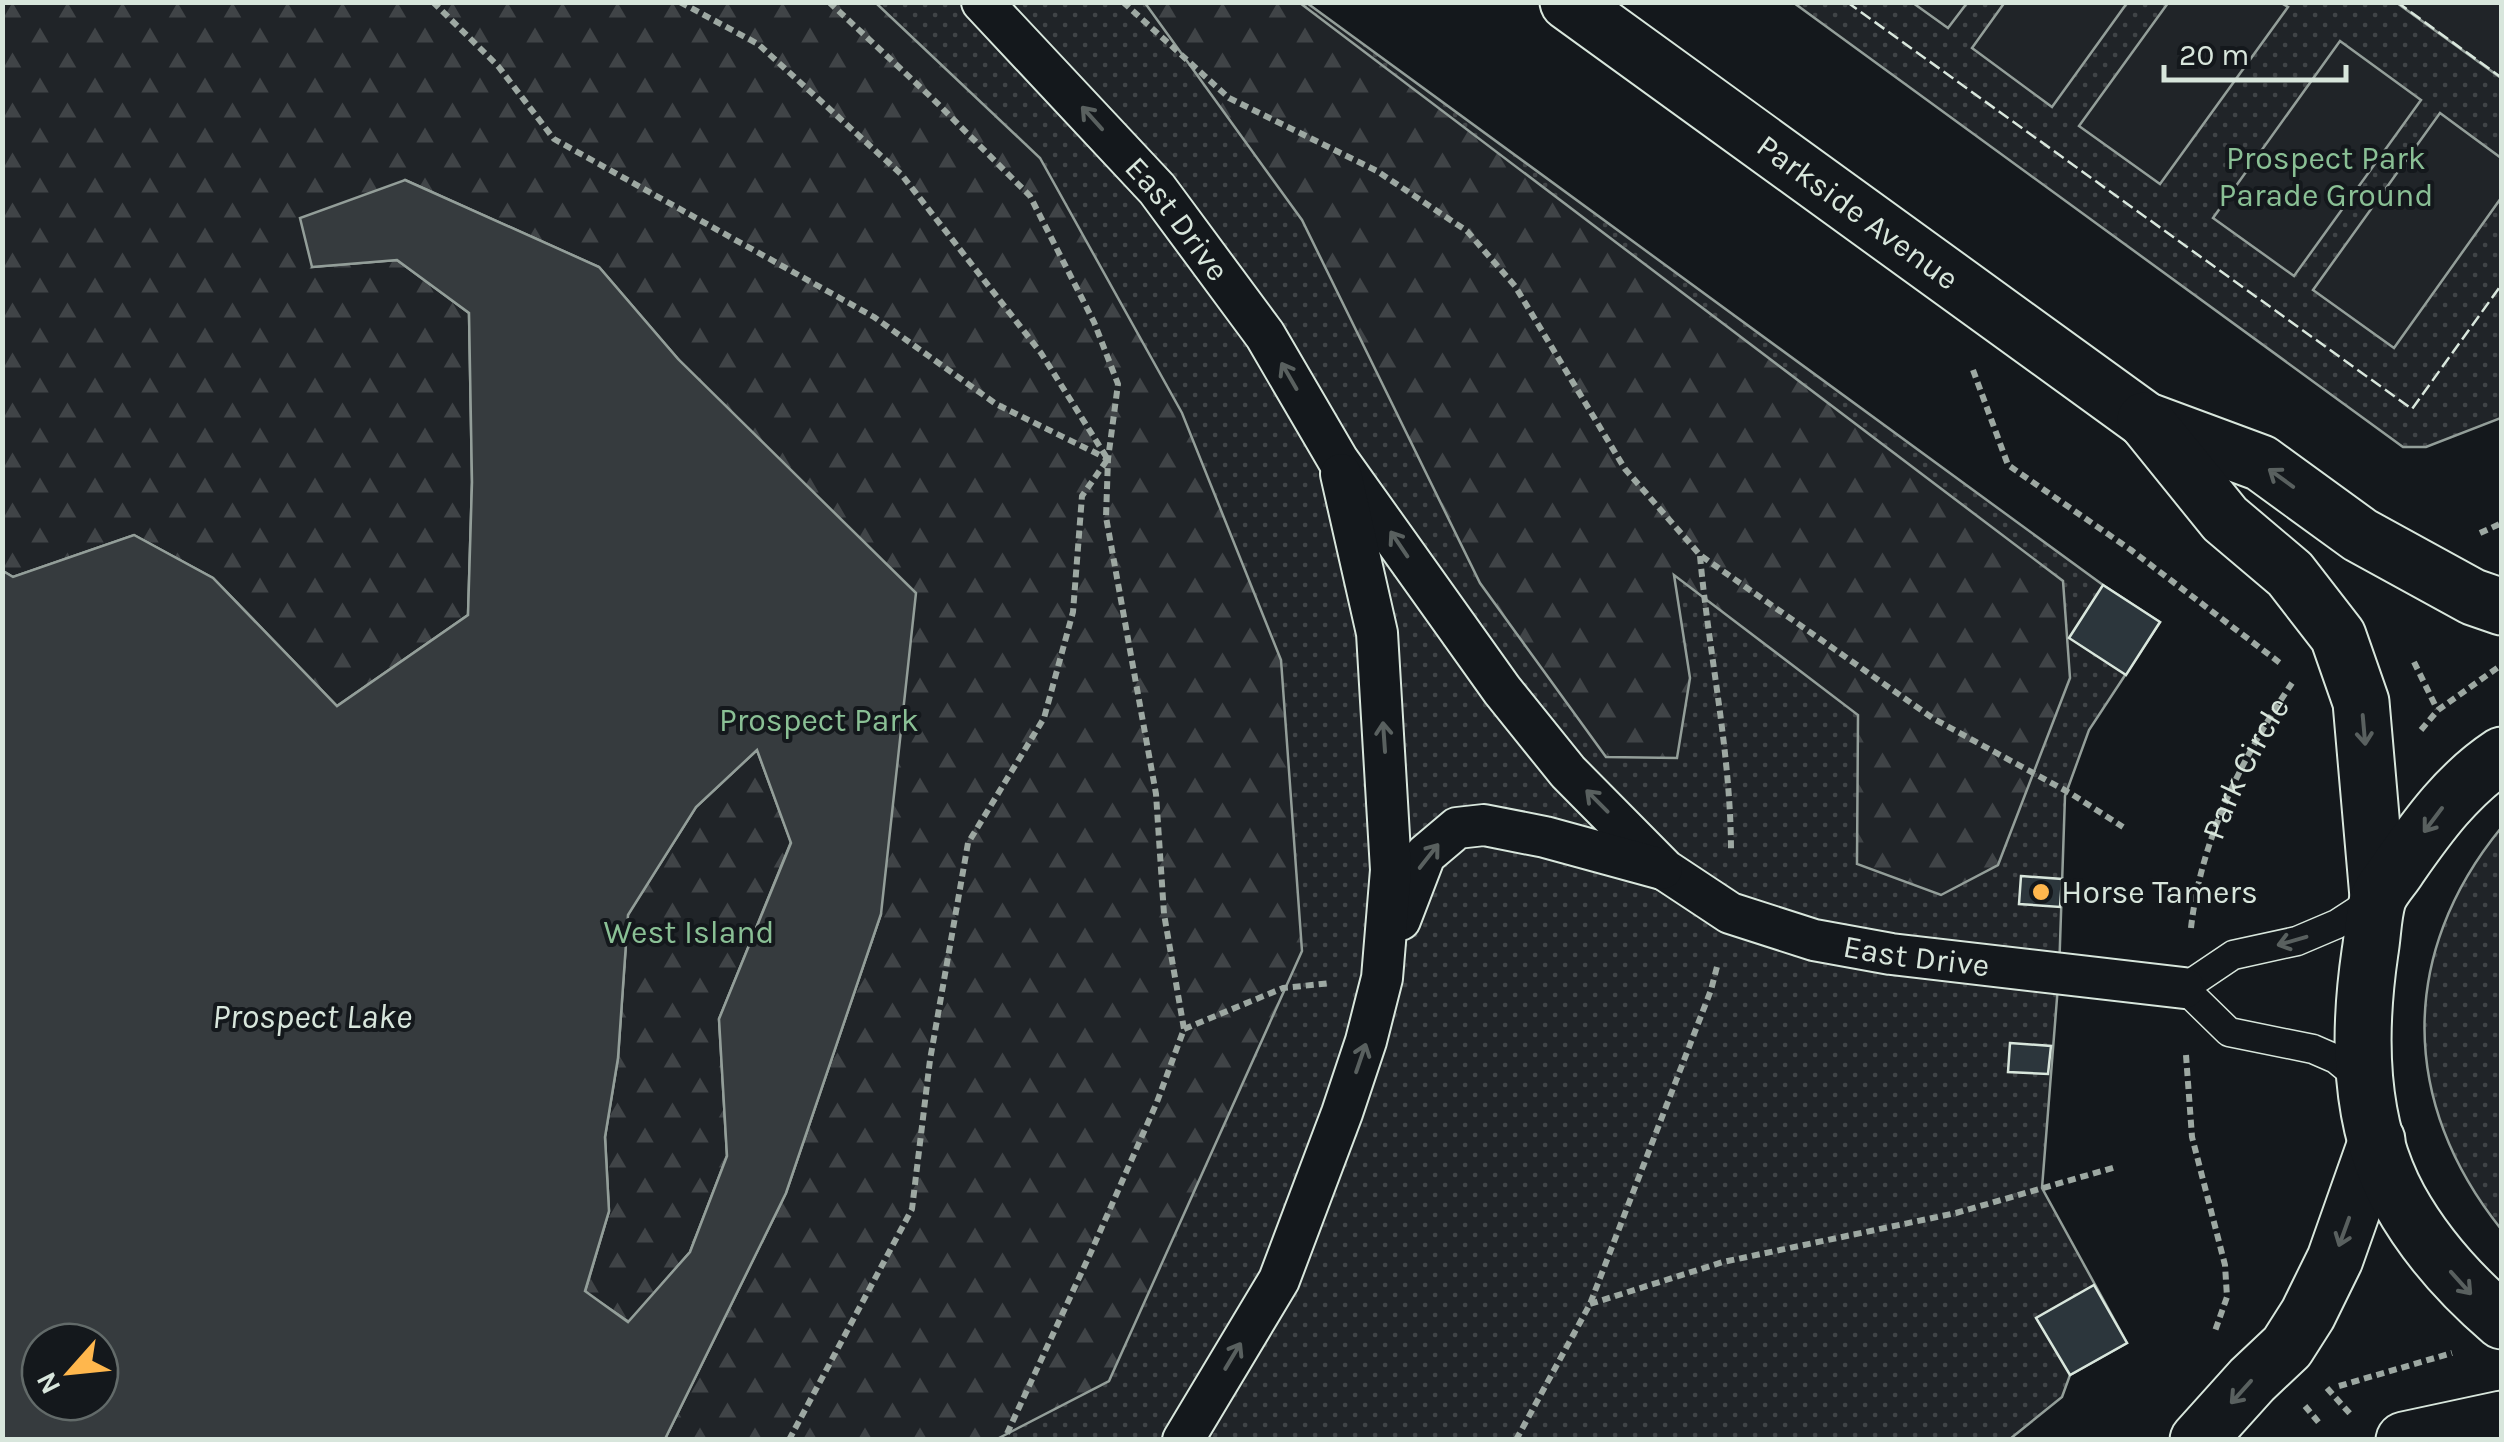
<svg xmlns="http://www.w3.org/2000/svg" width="2504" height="1442" viewBox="0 0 2504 1442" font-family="Karla,sans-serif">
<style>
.grass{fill:url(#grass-dots);stroke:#939e99;stroke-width:2.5;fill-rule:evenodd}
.forest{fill:url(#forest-firs);stroke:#939e99;stroke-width:2.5}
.garden{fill:#202428;stroke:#939e99;stroke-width:2.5}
.water{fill:#363b3e;stroke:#939e99;stroke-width:2.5;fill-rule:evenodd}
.building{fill:#2c363c;stroke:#d8e6dc;stroke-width:2.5}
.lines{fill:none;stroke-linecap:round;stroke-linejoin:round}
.service-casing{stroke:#d8e6dc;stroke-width:31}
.pedestrian-casing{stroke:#d8e6dc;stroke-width:44}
.tertiary-casing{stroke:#d8e6dc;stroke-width:59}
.secondary-casing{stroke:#d8e6dc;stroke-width:59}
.path{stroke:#9da8a2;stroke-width:6;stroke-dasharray:8 5;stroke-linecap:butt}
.service{stroke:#14181c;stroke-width:28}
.pedestrian{stroke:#14181c;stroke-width:40}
.tertiary{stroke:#14181c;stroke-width:55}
.secondary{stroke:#14181c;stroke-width:55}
.fence{stroke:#d8e6dc;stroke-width:2.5;stroke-dasharray:12 5;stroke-linecap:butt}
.oneway{stroke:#59605f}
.poi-dot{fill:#ffb74d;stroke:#14181c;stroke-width:4}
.labels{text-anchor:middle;stroke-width:8;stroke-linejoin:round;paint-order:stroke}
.park-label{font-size:32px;fill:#8ac095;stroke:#14181c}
.street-label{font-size:32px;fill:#d8e6dc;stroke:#14181c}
.poi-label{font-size:32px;fill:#d8e6dc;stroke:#14181c;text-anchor:start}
.water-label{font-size:35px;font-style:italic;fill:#d8e6dc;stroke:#14181c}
</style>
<defs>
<pattern id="grass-dots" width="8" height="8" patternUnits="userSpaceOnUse" patternTransform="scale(2.5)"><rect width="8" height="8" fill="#202428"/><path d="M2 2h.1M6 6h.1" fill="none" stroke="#404447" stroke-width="1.8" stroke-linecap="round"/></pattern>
<pattern id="forest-firs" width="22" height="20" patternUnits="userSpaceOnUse" patternTransform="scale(2.5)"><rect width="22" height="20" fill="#202428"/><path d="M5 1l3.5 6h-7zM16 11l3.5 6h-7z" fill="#404447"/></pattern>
</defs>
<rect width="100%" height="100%" fill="#14181c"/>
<g class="grass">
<path d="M 3,3 L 1307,3 L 2103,585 L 2160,622 L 2089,730 L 2065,796 L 2059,973 L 2042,1188 L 2127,1343 L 2070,1375 L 2062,1397 L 2010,1439 L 3,1440 ZM 40,1342 L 100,1342 L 100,1402 L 40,1402 Z"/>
<path d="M 1794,3 L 2501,3 L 2501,418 L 2426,447 L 2403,447 Z"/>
<path d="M 2501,828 L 2501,1229 C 2400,1103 2398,954 2501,828 Z"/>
</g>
<g class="forest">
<path d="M 3,3 L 876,3 L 1040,158 L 1182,413 L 1281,660 L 1302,951 L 1109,1381 L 997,1439 L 665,1439 L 786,1193 L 881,914 L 678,359 L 599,267 L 405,180 L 313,267 L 397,260 L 469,313 L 472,482 L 468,615 L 337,706 L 213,578 L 134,535 L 13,577 L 3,571 Z"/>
<path d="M 1145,3 L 1300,3 L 2063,581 L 2070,678 L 1998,865 L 1941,895 L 1857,864 L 1858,715 L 1674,575 L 1690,678 L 1677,758 L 1606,757 L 1480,583 L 1302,220 Z"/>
<path d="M 757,750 L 791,842 L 719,1019 L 727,1156 L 690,1252 L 629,1322 L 585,1292 L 609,1211 L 605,1137 L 618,1058 L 628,914 L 696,807 Z"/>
</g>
<g class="garden">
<path d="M 2005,2 L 2127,2 L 2127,3 L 2052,107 L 1972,48 Z"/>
<path d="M 1913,3 L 1967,2 L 1967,3 L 1948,28 Z"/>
<path d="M 2281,3 L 2288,7 L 2160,184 L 2079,126 L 2168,3 Z"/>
<path d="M 2397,3 L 2501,3 L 2501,78 Z"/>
<path d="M 2340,41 L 2421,100 L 2294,276 L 2213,218 Z"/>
<path d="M 2440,113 L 2501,158 L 2501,198 L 2394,348 L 2313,290 Z"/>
</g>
<path class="water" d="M 405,180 L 599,267 L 678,359 L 916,593 L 881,914 L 786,1193 L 665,1439 L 3,1439 L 3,571 L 13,577 L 134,535 L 213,578 L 337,706 L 468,615 L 472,482 L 469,313 L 397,260 L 312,267 L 300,218 ZM 757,750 L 791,843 L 719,1019 L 727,1156 L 690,1252 L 628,1322 L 585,1291 L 609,1211 L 605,1137 L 618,1058 L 628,915 L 696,807 ZM 40,1342 L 100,1342 L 100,1402 L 40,1402 Z"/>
<g class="building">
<path d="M 2103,585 L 2160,622 L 2126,675 L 2069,638 Z"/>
<path d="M 2021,876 L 2062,879 L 2060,907 L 2019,904 Z"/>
<path d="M 2010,1043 L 2051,1046 L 2048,1074 L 2008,1072 Z"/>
<path d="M 2094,1285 L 2127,1343 L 2070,1375 L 2036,1318 Z"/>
</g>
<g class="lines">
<g class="service-casing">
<path id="service" d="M 2364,1082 L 2336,1059 L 2313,1049 L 2229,1032 L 2184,988 L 2233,955 L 2297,941 L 2337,924 L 2377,898"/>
</g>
<g class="pedestrian-casing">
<g id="pedestrian">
<path id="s2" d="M 982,2 L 1157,189 L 1265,335 L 1338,460 L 1502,690 L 1568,772 L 1665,870 L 1730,913 L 1814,940 L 1891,954 L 2184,988"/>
<path d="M 1400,920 L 1425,855 L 1457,828 L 1484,825 L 1545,837 L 1662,869"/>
<path d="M 1183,1440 L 1279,1280 L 1342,1113 L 1366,1041 L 1382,978 L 1391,870 L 1377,633 L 1341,474"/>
</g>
</g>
<g class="tertiary-casing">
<g id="tertiary">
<path d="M 2198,1440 L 2252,1380 L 2287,1347 L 2308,1314 L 2335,1259 L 2377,1140"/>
<path d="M 2404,1440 L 2502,1419"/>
</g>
</g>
<g class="secondary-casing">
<g id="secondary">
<path id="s3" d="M 1568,2 L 2145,420 L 2261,463 L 2360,535 L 2473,597 L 2502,607"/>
<path d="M 2145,420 L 2225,519 L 2290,574 L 2338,636 L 2361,702 L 2378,897"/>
<path d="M 2502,755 C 2458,784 2429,824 2399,867 C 2393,877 2382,888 2378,899 C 2373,915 2373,935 2370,952 C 2358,1034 2358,1123 2399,1199 C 2425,1246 2461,1286 2502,1321"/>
</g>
</g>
<g class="path">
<path d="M 433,2 L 498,66 L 554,139 L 874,317 L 996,404 L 1108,459"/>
<path d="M 680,2 L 758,44 L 901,174 L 1041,353 L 1107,458"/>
<path d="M 829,2 L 932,98 L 1030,196 L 1094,322 L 1118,384 L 1108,459 L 1106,517 L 1156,794 L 1164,914 L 1184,1029 L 1157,1102 L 1091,1252 L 1004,1440"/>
<path d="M 1123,2 L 1229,98 L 1377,171 L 1467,231 L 1515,286 L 1625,469 L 1700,555 L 1934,719 L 2070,793 L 2123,827"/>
<path d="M 1973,370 L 2008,465 L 2131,550 L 2280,663"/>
<path d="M 2480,533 L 2502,523"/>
<path d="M 1700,556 C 1709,655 1731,753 1731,852"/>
<path d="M 2414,662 L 2437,709"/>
<path d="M 2421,730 L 2438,710 L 2500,666"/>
<path id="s1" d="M 2191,928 C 2201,838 2242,758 2292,683"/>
<path d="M 1184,1029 L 1283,988 L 1331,983"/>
<path d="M 2186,1055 L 2192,1137 L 2225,1265 L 2227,1297 L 2215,1331"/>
<path d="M 1590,1304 L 1723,1262 L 1956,1213 L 2116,1167"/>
<path d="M 2339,1386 L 2452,1353"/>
<path d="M 2327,1388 L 2352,1416"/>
<path d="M 2305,1406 L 2320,1424"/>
<path d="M 789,1440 L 912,1209 L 930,1060 L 968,843 L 1044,718 L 1073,612 L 1082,496 L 1107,460"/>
<path d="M 1516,1440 L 1590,1304 L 1711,990 L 1718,963"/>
</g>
<use href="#service" class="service"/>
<use href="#pedestrian" class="pedestrian"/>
<use href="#tertiary" class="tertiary"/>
<use href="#secondary" class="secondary"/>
<g class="fence">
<path d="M 1847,2 L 2412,409 L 2502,284"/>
<path d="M 2397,2 L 2502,78"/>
</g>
</g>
<defs><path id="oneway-shaft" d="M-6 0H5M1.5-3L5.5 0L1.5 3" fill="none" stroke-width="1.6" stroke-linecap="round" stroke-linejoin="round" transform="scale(2.5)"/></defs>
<g class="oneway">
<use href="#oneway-shaft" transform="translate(1092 118) rotate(-132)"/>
<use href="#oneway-shaft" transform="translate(1289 376) rotate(-120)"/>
<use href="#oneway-shaft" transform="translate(2281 478) rotate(-144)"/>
<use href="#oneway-shaft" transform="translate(1399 544) rotate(-124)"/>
<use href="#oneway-shaft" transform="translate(2364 730) rotate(85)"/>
<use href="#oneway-shaft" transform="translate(1384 737) rotate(-94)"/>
<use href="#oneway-shaft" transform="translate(1597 801) rotate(-135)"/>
<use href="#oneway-shaft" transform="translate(2433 820) rotate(127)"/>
<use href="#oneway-shaft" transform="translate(1429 856) rotate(-52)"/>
<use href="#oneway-shaft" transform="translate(2292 941) rotate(164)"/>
<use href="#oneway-shaft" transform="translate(1361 1058) rotate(-71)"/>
<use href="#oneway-shaft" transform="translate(2344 1232) rotate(110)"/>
<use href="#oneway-shaft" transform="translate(2461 1283) rotate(48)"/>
<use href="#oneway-shaft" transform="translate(1233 1356) rotate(-59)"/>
<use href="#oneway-shaft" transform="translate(2241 1392) rotate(132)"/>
</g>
<circle class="poi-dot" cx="2041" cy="892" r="10"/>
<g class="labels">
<g class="park-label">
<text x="2326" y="169">Prospect Park<tspan x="2326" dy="37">Parade Ground</tspan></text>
<text x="819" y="731">Prospect Park</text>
<text x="689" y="943">West Island</text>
</g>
<g class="street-label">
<text dy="11" stroke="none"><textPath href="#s3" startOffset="358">Parkside Avenue</textPath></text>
<text dy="11" stroke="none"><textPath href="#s2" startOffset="292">East Drive</textPath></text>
<text dy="11" stroke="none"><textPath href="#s1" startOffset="170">Park Circle</textPath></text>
<text dy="11" stroke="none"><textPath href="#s2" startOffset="1378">East Drive</textPath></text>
</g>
<g class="poi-label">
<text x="2061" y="903">Horse Tamers</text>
</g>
<g class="water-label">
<text x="312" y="1028">Prospect Lake</text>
</g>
</g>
<rect width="2504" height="1442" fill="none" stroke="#d8e6dc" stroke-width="10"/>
<g transform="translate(70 1372) rotate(243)"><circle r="48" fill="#14181c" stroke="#626a69" stroke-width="2.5"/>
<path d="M0-8L18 38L0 25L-18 38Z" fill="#ffb74d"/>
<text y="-15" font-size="28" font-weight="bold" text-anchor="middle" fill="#d8e6dc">N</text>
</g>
<path d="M2164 65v15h182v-15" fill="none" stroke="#d8e6dc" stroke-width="5"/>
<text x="2179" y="65" font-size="30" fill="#d8e6dc" stroke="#14181c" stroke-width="8" paint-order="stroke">20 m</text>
</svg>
